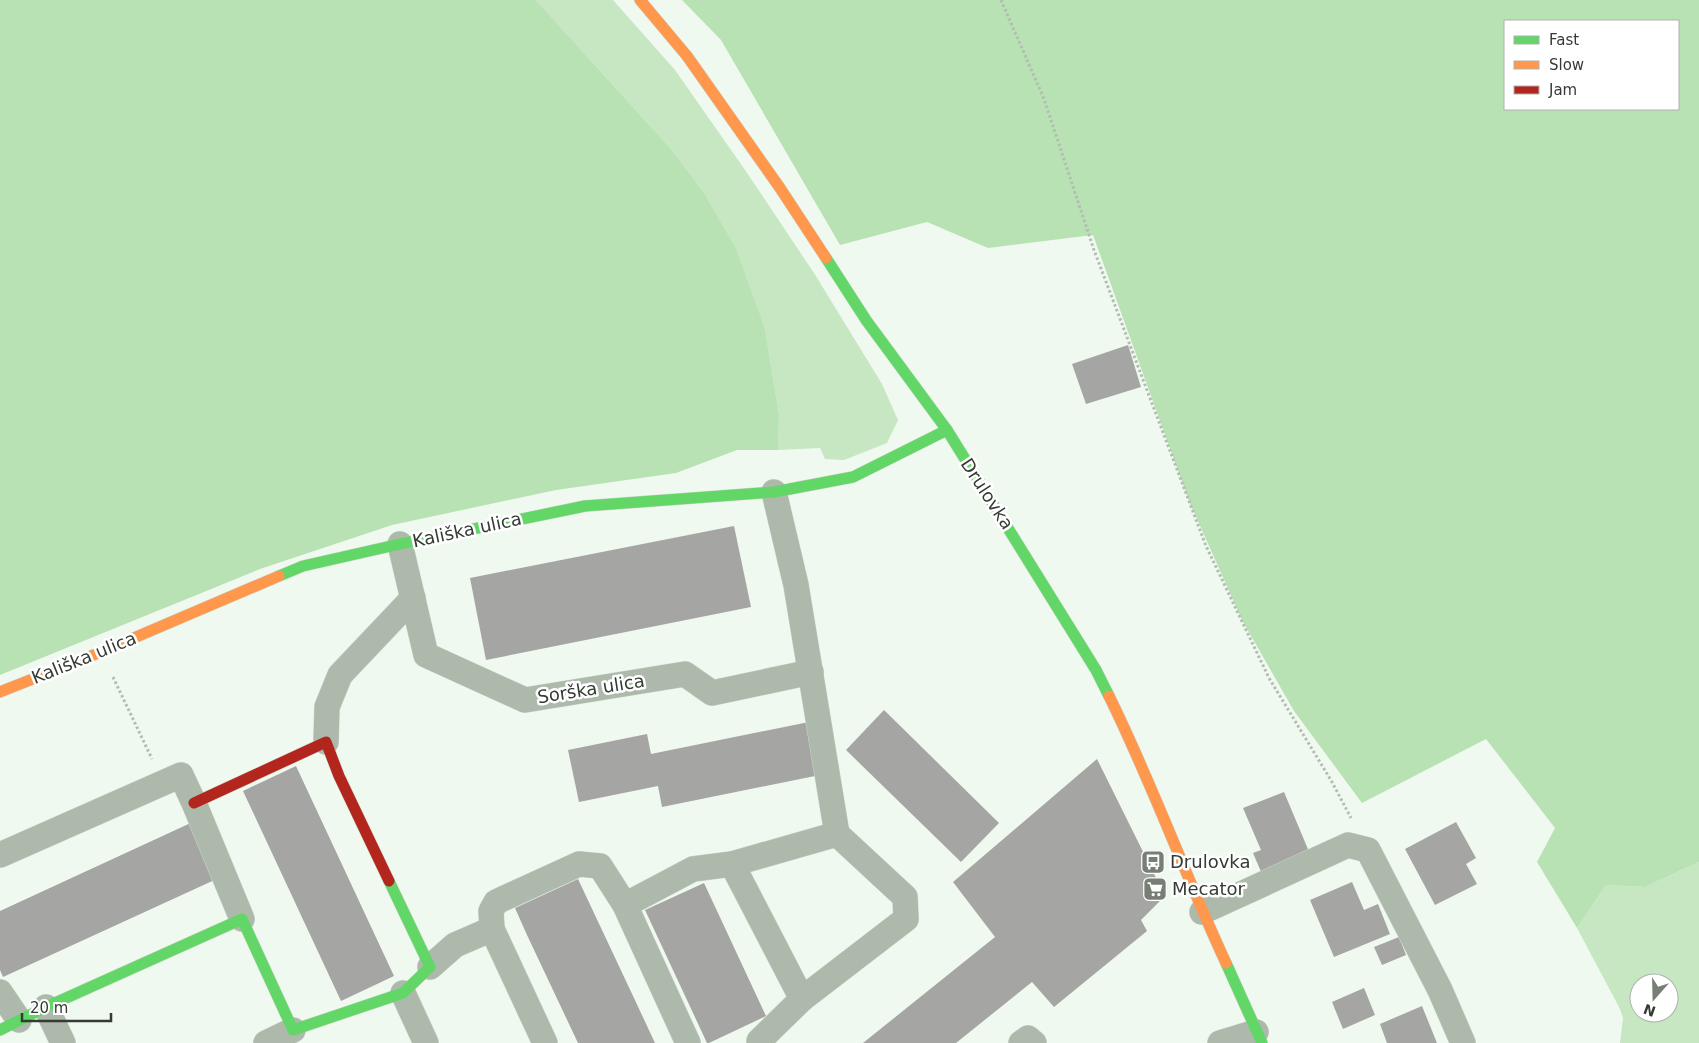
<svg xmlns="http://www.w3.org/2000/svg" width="1699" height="1043" viewBox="0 0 1699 1043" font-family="'DejaVu Sans',sans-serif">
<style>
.green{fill:#c7e7c3;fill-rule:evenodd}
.forest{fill:#b8e2b4;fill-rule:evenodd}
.building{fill:#a5a5a3}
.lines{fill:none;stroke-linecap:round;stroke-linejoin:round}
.street-casing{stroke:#cfd6ce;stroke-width:26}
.fast-casing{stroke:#cfd6ce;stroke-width:12}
.slow-casing{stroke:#cfd6ce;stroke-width:12}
.jam-casing{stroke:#cfd6ce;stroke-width:12}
.path{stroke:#b2bdb1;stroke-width:3;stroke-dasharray:2.5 2.5;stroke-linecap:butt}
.street{stroke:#acb9ab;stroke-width:25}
.fast{stroke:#63d668;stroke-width:11}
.slow{stroke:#ff974d;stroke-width:11}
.jam{stroke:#b3261e;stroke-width:11}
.labels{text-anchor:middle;stroke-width:5;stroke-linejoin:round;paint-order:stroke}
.street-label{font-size:18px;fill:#353b34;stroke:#fff}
.poi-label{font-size:18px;fill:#353b34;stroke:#fff;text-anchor:start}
</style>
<rect width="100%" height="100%" fill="#f0f9ef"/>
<g class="green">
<path d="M 536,0 L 613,0 L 675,70 L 743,167 L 814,273 L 882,384 L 898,420 L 887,443 L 844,460 L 825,459 L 820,448 L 778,450 L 779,414 L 765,329 L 702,190 L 672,150 Z"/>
<path d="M 1699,862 L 1699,1043 L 1620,1043 L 1623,1018 L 1620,1009 L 1577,928 L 1606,885 L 1645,887 ZM 1639,983 L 1669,983 L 1669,1013 L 1639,1013 Z"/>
</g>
<g class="forest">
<path d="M 0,0 L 536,0 L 672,150 L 702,190 L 736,249 L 765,329 L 779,414 L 778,450 L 737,450 L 676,473 L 556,490 L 392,525 L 260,569 L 0,675 Z"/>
<path d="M 682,0 L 1699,0 L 1699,862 L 1645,887 L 1606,885 L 1577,928 L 1537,862 L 1555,828 L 1486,739 L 1362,803 L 1294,711 L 1242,620 L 1189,501 L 1093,235 L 988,248 L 927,222 L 840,245 L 721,40 ZM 1505,21 L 1678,21 L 1678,109 L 1505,109 Z"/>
</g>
<g class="building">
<path d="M 1128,345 L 1141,387 L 1086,404 L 1072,364 Z"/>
<path d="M 734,526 L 751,607 L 486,660 L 470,578 Z"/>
<path d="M 884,710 L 999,823 L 961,862 L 846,750 Z"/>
<path d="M 809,722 L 820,775 L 662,807 L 658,786 L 579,802 L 568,750 L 647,734 L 651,754 Z"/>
<path d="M 1097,759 L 1165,896 L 1141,920 L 1147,931 L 1054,1007 L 1032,982 L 956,1043 L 863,1043 L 995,937 L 953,882 Z"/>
<path d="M 296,766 L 394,976 L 341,1001 L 243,791 Z"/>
<path d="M 1284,792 L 1310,854 L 1262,874 L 1253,853 L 1261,850 L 1243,808 Z"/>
<path d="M 195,821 L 221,877 L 3,977 L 0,970 L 0,911 Z"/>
<path d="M 1456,822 L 1476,858 L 1466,864 L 1477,884 L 1435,905 L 1405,849 Z"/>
<path d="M 578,879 L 641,1013 L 655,1043 L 578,1043 L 527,935 L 515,908 Z"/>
<path d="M 1352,882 L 1364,910 L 1378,904 L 1390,934 L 1334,957 L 1310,900 Z"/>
<path d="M 704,883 L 766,1016 L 709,1043 L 707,1043 L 645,910 Z"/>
<path d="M 1399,937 L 1406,955 L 1382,965 L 1374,947 Z"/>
<path d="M 1364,988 L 1375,1015 L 1343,1029 L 1332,1002 Z"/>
<path d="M 1422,1006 L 1437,1043 L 1387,1043 L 1380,1024 Z"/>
</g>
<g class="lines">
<g class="street-casing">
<g id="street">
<path d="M 400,544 L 426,655 L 525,700 L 685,674 L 712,693 L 811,672"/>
<path d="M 326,742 L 327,707 L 340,675 L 413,598"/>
<path d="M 0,855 L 181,775 L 194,803 L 242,919"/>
<path d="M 732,864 L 802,999"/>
<path d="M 625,905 L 693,869 L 732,864 L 837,834"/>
<path d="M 1202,912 L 1348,845 L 1368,850 L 1440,990 L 1463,1043"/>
<path d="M 430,967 L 455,945 L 492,929"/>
<path d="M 0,992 L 19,1020"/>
<path d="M 403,993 L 426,1043"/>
<path d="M 46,1007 L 63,1043"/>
<path d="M 266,1043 L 293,1030"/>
<path d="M 545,1043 L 492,929 L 491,911 L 496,902 L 579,864 L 600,866 L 625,905 L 688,1043"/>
<path d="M 760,1043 L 759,1041 L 802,999 L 906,919 L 905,897 L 837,834 L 796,585 L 774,492"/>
<path d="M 1021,1043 L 1028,1038 L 1034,1043"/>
<path d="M 1220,1043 L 1256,1032"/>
</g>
</g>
<g class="fast-casing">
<g id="fast">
<path d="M 826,258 L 866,320 L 947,430 L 1096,670 L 1109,696"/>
<path d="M 279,576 L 303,566 L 400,544 L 585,506 L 774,492 L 853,477 L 947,430"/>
<path d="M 1226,963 L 1262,1043"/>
<path d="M 0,1030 L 46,1007 L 242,919 L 293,1030 L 403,993 L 430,967 L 389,881"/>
</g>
</g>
<g class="slow-casing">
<g id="slow">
<path d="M 640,0 L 687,56 L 780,188 L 826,258"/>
<path d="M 0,692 L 101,652 L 279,576"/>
<path d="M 1109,696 C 1152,783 1185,875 1226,963"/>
</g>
</g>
<g class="jam-casing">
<path id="jam" d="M 194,803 L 326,742 L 339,776 L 389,881"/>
</g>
<g class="path">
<path d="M 1001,0 L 1044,99 L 1094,250 L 1206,546 L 1269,678 L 1332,782 L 1351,818"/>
<path d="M 113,677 L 152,759"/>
</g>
<use href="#street" class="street"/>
<use href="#fast" class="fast"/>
<use href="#slow" class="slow"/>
<use href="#jam" class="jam"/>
</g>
<defs>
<g id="bus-square" transform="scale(1.25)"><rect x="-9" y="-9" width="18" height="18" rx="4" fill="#767e75" stroke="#fff"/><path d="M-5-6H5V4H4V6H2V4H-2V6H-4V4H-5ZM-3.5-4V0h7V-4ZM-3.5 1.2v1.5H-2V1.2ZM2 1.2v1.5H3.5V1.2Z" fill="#fff"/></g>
<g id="supermarket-square" transform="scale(1.25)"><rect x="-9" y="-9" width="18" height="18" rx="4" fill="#767e75" stroke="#fff"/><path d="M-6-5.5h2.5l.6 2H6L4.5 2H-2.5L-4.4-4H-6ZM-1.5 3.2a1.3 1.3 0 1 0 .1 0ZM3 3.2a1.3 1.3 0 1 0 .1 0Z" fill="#fff"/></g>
</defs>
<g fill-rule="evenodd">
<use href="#bus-square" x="1153" y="862"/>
<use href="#supermarket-square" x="1155" y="889"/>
</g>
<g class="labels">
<g class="street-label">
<text transform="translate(987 494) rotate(57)" y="6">Drulovka</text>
<text transform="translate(467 530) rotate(-12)" y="6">Kališka ulica</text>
<text transform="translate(84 658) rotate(-22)" y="6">Kališka ulica</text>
<text transform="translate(591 689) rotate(-9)" y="6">Sorška ulica</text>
</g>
<g class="poi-label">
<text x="1170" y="868">Drulovka</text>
<text x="1172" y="895">Mecator</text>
</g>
</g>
<rect x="1504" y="20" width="175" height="90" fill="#ffffff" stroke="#aeb1ae"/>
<rect x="1514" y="36" width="25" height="8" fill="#63d668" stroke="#aeb1ae"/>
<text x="1549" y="45" font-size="15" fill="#353b34">Fast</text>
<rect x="1514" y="61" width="25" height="8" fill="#ff974d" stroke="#aeb1ae"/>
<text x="1549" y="70" font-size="15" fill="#353b34">Slow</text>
<rect x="1514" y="86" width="25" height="8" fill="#b3261e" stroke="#aeb1ae"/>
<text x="1549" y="95" font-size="15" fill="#353b34">Jam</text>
<g transform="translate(1654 998) rotate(200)"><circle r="24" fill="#ffffff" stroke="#aeb1ae"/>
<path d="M0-4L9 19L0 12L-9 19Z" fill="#767e75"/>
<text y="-8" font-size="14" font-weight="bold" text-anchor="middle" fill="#353b34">N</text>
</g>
<path d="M22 1013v8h89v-8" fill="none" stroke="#353b34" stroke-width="2.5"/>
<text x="30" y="1013" font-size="15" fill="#353b34" stroke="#ffffff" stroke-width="4" paint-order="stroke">20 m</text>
</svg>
